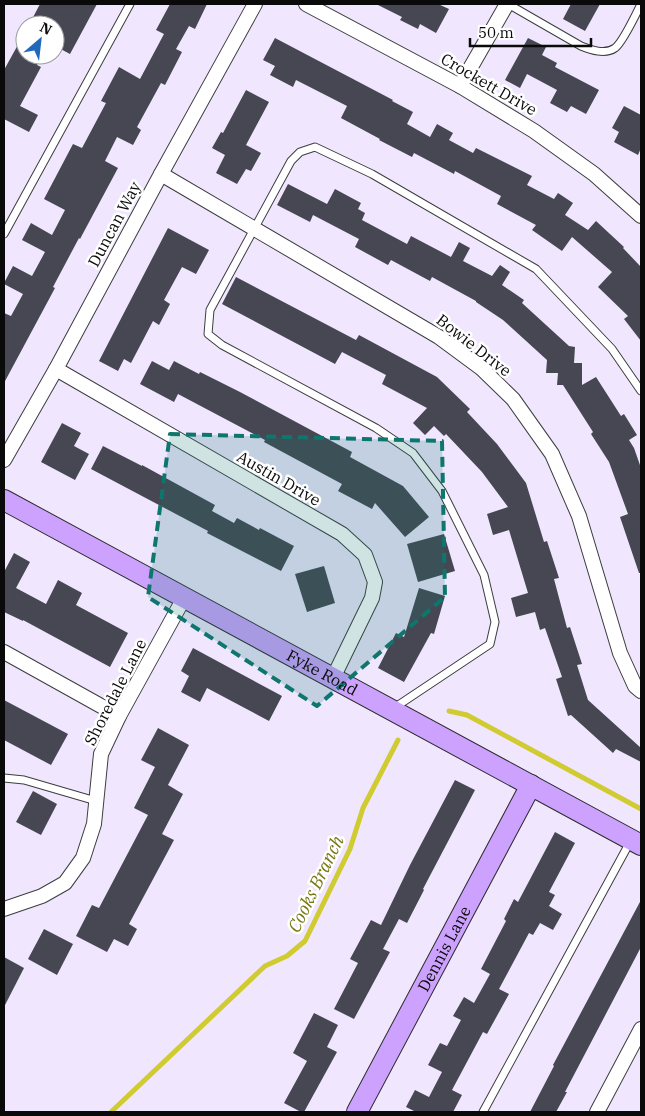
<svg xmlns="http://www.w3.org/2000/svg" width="645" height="1116" viewBox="0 0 645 1116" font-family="'IBM Plex Serif',serif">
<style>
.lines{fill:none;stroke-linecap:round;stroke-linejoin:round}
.stream{stroke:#cfcb31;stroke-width:5}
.building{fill:#464752}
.lane-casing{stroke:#3d3d3d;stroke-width:9}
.street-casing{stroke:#3d3d3d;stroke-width:16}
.secondary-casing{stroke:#2c2c2c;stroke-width:22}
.lane{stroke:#fff;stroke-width:7}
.street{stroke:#fff;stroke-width:14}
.secondary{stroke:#cda2ff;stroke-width:20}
.marked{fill:#0f766e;fill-opacity:0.2;stroke:#0f766e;stroke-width:4;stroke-dasharray:10 6;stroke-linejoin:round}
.labels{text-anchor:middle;stroke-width:5;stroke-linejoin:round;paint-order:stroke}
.street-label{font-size:16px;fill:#0a0a0a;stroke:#fff}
.water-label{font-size:18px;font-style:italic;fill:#777812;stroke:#fff}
</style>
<rect width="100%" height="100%" fill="#f0e7ff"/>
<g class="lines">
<g class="stream">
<path d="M 449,711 L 467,715 L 641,809"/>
<path d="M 111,1112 L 265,966 L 287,956 L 305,941 L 350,849 L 363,808 L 398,740"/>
</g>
</g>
<g class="building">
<path d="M 40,4 L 97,4 L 70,54 L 55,46 L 55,25 L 29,25 Z"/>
<path d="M 170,4 L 207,4 L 195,29 L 189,26 L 176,49 L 182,52 L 165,85 L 161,83 L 137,127 L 141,130 L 133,145 L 117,137 L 105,161 L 118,168 L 80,239 L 79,238 L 53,287 L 55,288 L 4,383 L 4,313 L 11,316 L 23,294 L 4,284 L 4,283 L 13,266 L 32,276 L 45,252 L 22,240 L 31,223 L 52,235 L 65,210 L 44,199 L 73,144 L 82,148 L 106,103 L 101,101 L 119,67 L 140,79 L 164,34 L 156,30 Z"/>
<path d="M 376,4 L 438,4 L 449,9 L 436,33 L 420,24 L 418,29 L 400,20 L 402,17 Z"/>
<path d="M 571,4 L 600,4 L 585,31 L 563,19 Z"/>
<path d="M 25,32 L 25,55 L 43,55 L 37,65 L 41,67 L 20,106 L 38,115 L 29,132 L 4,119 L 4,70 Z"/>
<path d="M 275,38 L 393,100 L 392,101 L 413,112 L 407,124 L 430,137 L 437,124 L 453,133 L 449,140 L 473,153 L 476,148 L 532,176 L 527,185 L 554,199 L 558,193 L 573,203 L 565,215 L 588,230 L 596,221 L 624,247 L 623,248 L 641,267 L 641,341 L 624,319 L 628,316 L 598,287 L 612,272 L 572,237 L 562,251 L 532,230 L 536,225 L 497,204 L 501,196 L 455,171 L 454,174 L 414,153 L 412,157 L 379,140 L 380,139 L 341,118 L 347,106 L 296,80 L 293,87 L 270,75 L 275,66 L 263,60 Z"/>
<path d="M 528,38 L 546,47 L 542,55 L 557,63 L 555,67 L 599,90 L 586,114 L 571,106 L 567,112 L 550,103 L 557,90 L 527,74 L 520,88 L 505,80 Z"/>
<path d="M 246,90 L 269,102 L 246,145 L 261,153 L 251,171 L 246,169 L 237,184 L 216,173 L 225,155 L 212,148 L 221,132 L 223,133 Z"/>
<path d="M 624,106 L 641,115 L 641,148 L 638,155 L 614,142 L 619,132 L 612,128 Z"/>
<path d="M 288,184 L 327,204 L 335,189 L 361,203 L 358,209 L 365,213 L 362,220 L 407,244 L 411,236 L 451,257 L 459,242 L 470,248 L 463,261 L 492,276 L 500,265 L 510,272 L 502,285 L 524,300 L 522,303 L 569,346 L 575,347 L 574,363 L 582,363 L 582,385 L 596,377 L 621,416 L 624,414 L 637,435 L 629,440 L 634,448 L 641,468 L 641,573 L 639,573 L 620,517 L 628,514 L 609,462 L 591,434 L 593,432 L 563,385 L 557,385 L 558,373 L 546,373 L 547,360 L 503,320 L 476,302 L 476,301 L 432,277 L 430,281 L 391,260 L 388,265 L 355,247 L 359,239 L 313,215 L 310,222 L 277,205 Z"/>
<path d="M 168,228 L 209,250 L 196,274 L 182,267 L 164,300 L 170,304 L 159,325 L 153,321 L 131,363 L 124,359 L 118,371 L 99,361 Z"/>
<path d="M 236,277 L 356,340 L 359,335 L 437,377 L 470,409 L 467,412 L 497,444 L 526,483 L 544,542 L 547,541 L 559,578 L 554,579 L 567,628 L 570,627 L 582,664 L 577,665 L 588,700 L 641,748 L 641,762 L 616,749 L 613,753 L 571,715 L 568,716 L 556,679 L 562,677 L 545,628 L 540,630 L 535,612 L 516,617 L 511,598 L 528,593 L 509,530 L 493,535 L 487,514 L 508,507 L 482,472 L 446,434 L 444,436 L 434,426 L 425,435 L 413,423 L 427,408 L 382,384 L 386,375 L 342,352 L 335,364 L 222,304 Z"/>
<path d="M 152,361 L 169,370 L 174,361 L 199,374 L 200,372 L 240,392 L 352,452 L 350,457 L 403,486 L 429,517 L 405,537 L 375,503 L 372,509 L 338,491 L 342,484 L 264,442 L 265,440 L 178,394 L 174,402 L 140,384 Z"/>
<path d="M 62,423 L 81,433 L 74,446 L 89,454 L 75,480 L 41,462 Z"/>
<path d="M 103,446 L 142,466 L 142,465 L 215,505 L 212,511 L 234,523 L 237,518 L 259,530 L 260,528 L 294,546 L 281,571 L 207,533 L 208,531 L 91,469 Z"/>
<path d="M 444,534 L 455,571 L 418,582 L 407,544 Z"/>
<path d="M 14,553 L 30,562 L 16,588 L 46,604 L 58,580 L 82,593 L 76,605 L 128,633 L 110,667 L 23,620 L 23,621 L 4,612 L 4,572 Z"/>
<path d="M 324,566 L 335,603 L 307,612 L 295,574 Z"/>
<path d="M 419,588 L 445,596 L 434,634 L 431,633 L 404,682 L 378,668 L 396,633 L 404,637 Z"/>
<path d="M 193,648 L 282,696 L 269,721 L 207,688 L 200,702 L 181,692 L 189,676 L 181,671 Z"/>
<path d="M 4,700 L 68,734 L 51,765 L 4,740 Z"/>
<path d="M 158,728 L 189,745 L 168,785 L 183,794 L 162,834 L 174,840 L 129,924 L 137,929 L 128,946 L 114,939 L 107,952 L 76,936 L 92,905 L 99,908 L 148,815 L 134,808 L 155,767 L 141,760 Z"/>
<path d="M 455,780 L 475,790 L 423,889 L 424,890 L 407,923 L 399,919 L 383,949 L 390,952 L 354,1019 L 334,1009 L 358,963 L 350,959 L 371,920 L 381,925 L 410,865 Z"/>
<path d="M 33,791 L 57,804 L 41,835 L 16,822 Z"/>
<path d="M 555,832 L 575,843 L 549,892 L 555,895 L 549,906 L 562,914 L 553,930 L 540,923 L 533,935 L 529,933 L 499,989 L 509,994 L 487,1034 L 483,1032 L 452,1090 L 462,1095 L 453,1112 L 416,1112 L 406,1107 L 415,1090 L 429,1097 L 442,1072 L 428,1065 L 440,1043 L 447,1046 L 461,1020 L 453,1016 L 464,997 L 474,1003 L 490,974 L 481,969 L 506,921 L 504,919 L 514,899 L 518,902 Z"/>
<path d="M 641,900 L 641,947 L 565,1092 L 567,1092 L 556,1112 L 530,1112 L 554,1066 L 553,1065 Z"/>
<path d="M 44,929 L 73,944 L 57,975 L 28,959 Z"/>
<path d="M 4,957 L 24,968 L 4,1007 Z"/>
<path d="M 314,1013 L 338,1025 L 327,1047 L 337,1052 L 304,1112 L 301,1112 L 284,1103 L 307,1061 L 293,1053 Z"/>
</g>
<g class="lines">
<g class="lane-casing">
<g id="lane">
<path d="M 508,4 L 581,46 C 591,50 605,55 615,48 C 623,42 636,14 641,4"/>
<path d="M 4,234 L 130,4"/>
<path d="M 394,708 L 490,644 L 495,622 L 484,575 L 442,491 L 413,453 L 376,428 L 222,345 L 208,334 L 210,310 L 291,161 L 300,152 L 315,147 L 372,174 L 536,269 L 612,349 L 641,391"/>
<path d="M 4,778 L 24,780 L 96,801"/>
<path d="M 483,1112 L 630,842"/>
</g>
</g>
<g class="street-casing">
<g id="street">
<path d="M 306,4 L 460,86 L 534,131 L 594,174 L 641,216"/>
<path d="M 460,86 L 507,4"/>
<path d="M 161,174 L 439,337 L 481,368 L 513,399 L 552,454 L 579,516 L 620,653 L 635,686 L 641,691"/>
<path d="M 56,369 L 342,534 L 365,555 L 375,582 L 372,598 L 333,678"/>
<path d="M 4,460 L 56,369 L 161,174 L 255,4"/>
<path d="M 4,652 L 119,716"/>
<path d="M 4,909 L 42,896 L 65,883 L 83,858 L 94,824 L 101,754 L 119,716 L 184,598"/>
<path d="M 597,1112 L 641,1029"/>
</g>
</g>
<g class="secondary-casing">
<g id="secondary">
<path id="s1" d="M 4,500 L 641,845"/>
<path id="s2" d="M 357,1112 L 531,785"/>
</g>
</g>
<use href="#lane" class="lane"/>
<use href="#street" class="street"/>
<use href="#secondary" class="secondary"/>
</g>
<path class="marked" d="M 170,434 L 442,441 L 445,597 L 317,706 L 148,597 Z"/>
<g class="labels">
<g class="street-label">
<text transform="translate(489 84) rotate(30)" y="6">Crockett Drive</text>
<text transform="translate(114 224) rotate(-62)" y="6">Duncan Way</text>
<text transform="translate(474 345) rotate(38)" y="6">Bowie Drive</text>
<text transform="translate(279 478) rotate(30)" y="6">Austin Drive</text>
<text dy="6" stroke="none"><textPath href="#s1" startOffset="362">Fyke Road</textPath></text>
<text transform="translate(115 692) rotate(-63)" y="6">Shoredale Lane</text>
<text dy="6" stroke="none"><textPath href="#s2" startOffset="185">Dennis Lane</textPath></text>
</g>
<g class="water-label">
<text transform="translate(316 884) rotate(-64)" y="6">Cooks Branch</text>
</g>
</g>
<rect width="645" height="1116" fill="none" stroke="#0a0a0a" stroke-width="10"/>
<g transform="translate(40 40) rotate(28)"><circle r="24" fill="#ffffff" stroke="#9d9d9d"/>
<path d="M0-4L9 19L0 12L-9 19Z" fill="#2169ba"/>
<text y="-8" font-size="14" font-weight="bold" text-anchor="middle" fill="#0a0a0a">N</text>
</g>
<path d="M470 38v8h121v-8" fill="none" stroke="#0a0a0a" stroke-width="2.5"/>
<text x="478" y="38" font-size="15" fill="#0a0a0a" stroke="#ffffff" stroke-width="4" paint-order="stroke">50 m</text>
</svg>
